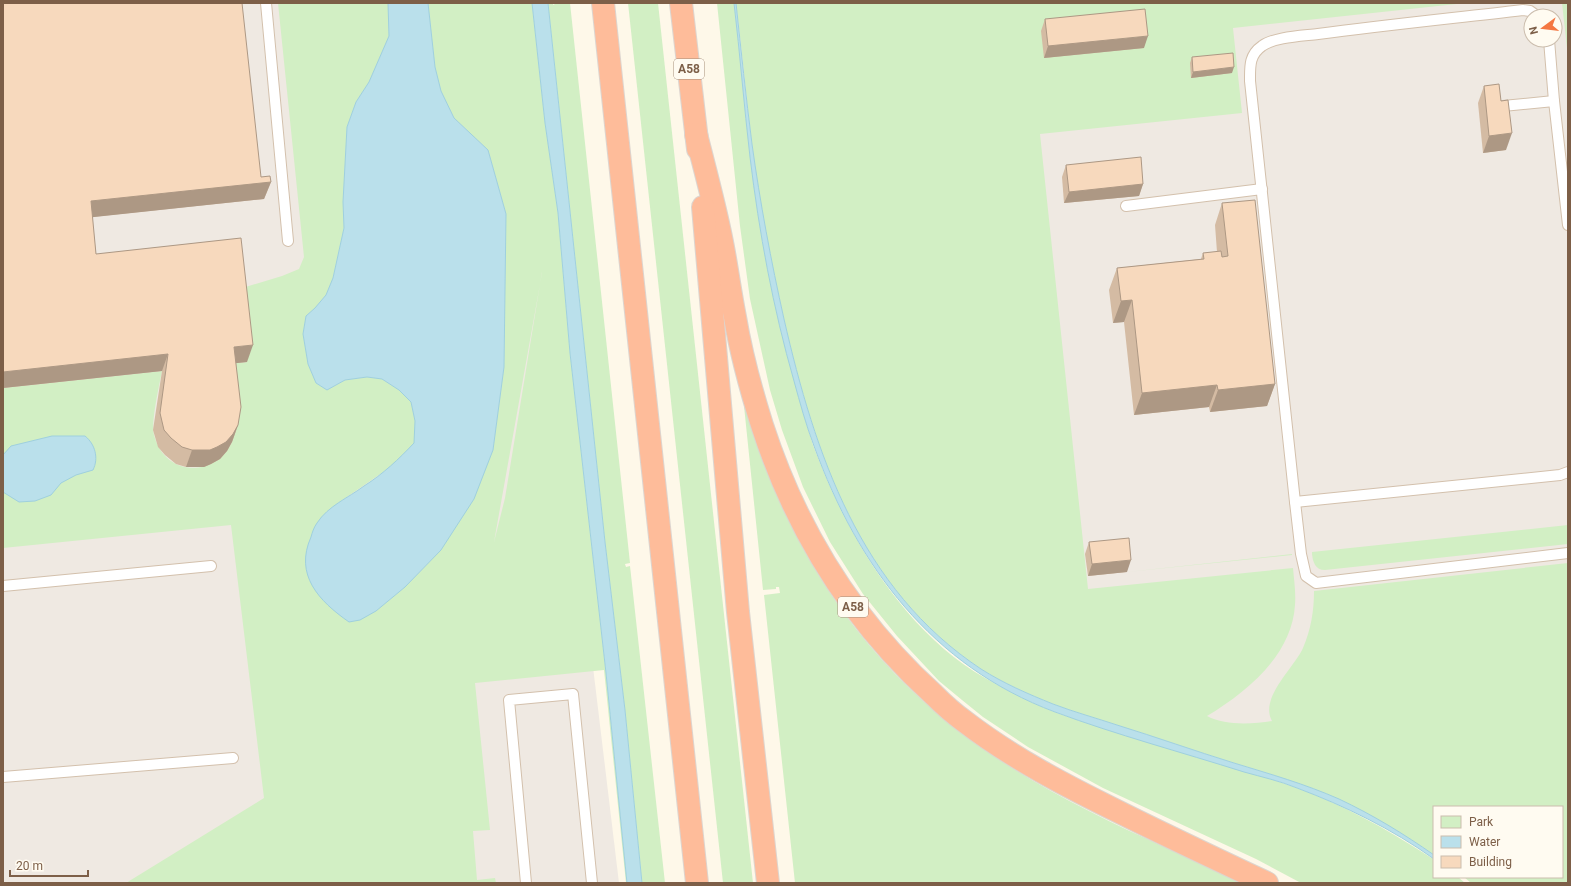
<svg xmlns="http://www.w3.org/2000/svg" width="1571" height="886" viewBox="0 0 1571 886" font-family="Roboto,sans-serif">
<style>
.industrial{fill:#efe9e2;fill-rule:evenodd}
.green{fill:#d2efc4;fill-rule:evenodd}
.water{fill:#bae0eb;stroke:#9fd0de}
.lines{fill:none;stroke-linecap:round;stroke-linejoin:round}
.lane-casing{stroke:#d3c0ac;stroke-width:12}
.highway-casing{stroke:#ddd5cf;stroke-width:24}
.lane{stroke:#fff;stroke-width:10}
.highway{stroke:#febc9a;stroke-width:22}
.wall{fill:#d4bba3}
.shaded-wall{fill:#ad9884}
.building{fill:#f7d9bd;stroke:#ad9884}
.labels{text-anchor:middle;stroke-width:3.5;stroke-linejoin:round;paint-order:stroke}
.shield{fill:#fffbf1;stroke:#a48e7b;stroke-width:1}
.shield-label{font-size:12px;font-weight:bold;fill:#7d5f48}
</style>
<rect width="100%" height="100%" fill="#fef8e9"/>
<g class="industrial">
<path d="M 3,3 L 517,3 L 542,243 L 619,883 L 3,883 Z"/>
<path d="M 780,3 L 1568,3 L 1568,883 L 1562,877 L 1562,807 L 1434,807 L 1113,725 ZM 1531,16 L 1555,16 L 1555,40 L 1531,40 Z"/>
</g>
<g class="green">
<path d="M 278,3 L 388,3 L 389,36 L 369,82 L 356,102 L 347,127 L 343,202 L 344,228 L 333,278 L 326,295 L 315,308 L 306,316 L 303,334 L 308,364 L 316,383 L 327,390 L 345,380 L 367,377 L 382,379 L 399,390 L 411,402 L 415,421 L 415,443 L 392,466 L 341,501 L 376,611 L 405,587 L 441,550 L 493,450 L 504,367 L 506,214 L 488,150 L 454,118 L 441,91 L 435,67 L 428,3 L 532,3 L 545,123 L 558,213 L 570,353 L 606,673 L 627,883 L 626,883 L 604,670 L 475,683 L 490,830 L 473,831 L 477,880 L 495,878 L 496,883 L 126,883 L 264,798 L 231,525 L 3,548 L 3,388 L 162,371 C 159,387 151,421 154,435 C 165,477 214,478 232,442 L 228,364 L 247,362 L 239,289 L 282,276 L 299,269 L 304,257 ZM 542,272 L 505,498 L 494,542 L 542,273 Z"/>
<path d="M 548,3 L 553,3 L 553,5 L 557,3 L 570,3 L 630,563 L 625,564 L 626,567 L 630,566 L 665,883 L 642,883 L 625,710 L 605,542 Z"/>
<path d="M 628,3 L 658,3 L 753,883 L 723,883 Z"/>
<path d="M 717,3 L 734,3 C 740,54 744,105 750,156 C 759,231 773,307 794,380 C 800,402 806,424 813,445 C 844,529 898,623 975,672 C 1000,687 1026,701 1052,711 C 1075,720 1099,726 1123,734 C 1180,751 1238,767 1294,787 C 1342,804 1387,829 1430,857 L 1434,859 L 1434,877 L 1458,877 L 1465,883 L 1301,883 L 1256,859 L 1103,788 L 1028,747 L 983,717 L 962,700 L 939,681 L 897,636 L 863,594 L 830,542 L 803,487 L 782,430 L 770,390 L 750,299 L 740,226 Z"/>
<path d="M 736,3 L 1466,3 L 1233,28 L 1242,113 L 1040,134 L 1088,589 L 1293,568 C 1294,580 1296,592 1295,605 C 1292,655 1247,692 1207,716 C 1226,726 1252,724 1272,721 C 1259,698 1294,668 1303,648 C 1311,629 1314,611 1314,591 L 1568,563 L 1568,883 L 1471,883 L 1464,877 L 1562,877 L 1562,807 L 1434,807 L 1434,855 C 1412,840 1389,827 1366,814 C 1355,808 1344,801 1333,797 C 1301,783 1268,773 1234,763 C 1195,751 1156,737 1117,725 C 1096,718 1074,712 1053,704 C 1028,694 1003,683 981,669 C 860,589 815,454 784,319 C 771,261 759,202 752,144 C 746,97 742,50 736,3 Z"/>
<path d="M 1562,3 L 1568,3 L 1568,57 Z"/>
<path d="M 744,406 L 746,406 C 759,443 770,482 787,517 C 854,656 953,743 1089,811 C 1139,837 1192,858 1242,883 L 795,883 L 764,595 L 780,593 L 779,587 L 776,587 L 776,589 L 763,590 Z"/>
<path d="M 1568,525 L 1568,544 L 1325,570 C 1315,570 1313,562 1312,554 L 1312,552 Z"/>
<path d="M 1292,554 L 1292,555 L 1127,572 Z"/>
</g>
<g class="water">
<path d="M 388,3 L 428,3 L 435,67 L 441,91 L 454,118 L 488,150 L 506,214 L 504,367 L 493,450 L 474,499 L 441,550 L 405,587 L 376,611 L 360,620 L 349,622 C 319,601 294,575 311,537 C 312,533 314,527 317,523 C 328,506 348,498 364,486 C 383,474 399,459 414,443 L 415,421 L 411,402 L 399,390 L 382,379 L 367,377 L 345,380 L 327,390 L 316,383 L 308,364 L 303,334 L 306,316 L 315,308 L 326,295 L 333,278 L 344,228 L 343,202 L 347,127 L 356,102 L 369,82 L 389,36 Z"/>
<path d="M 532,3 L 548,3 L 605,542 L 625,710 L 642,883 L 627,883 L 606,673 L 570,353 L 558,213 L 545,123 Z"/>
<path d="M 734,3 L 736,3 C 741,50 746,97 752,144 C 760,202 771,261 784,319 C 815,454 860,589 981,669 C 1003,683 1028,694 1053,704 C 1074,712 1096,718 1117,725 C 1156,737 1195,751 1234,763 C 1270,774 1305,784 1339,799 C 1373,815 1404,834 1434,855 L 1434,859 C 1392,829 1345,806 1297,788 C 1280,781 1262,777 1244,772 C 1181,752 1117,735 1055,712 C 932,666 858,567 814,446 C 806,425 800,403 794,381 C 773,308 759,232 750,157 C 744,106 740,54 734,3 Z"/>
<path d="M 52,436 L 85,436 C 95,444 99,458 93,470 L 76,475 L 61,483 L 51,495 L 35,501 L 19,502 L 3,492 L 3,455 L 11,446 Z"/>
</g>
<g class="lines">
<g class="lane-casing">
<g id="lane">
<path d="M 266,3 L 288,241"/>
<path d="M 1537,16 L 1530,11 L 1523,10 C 1455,18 1386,25 1318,34 C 1302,36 1274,37 1262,46 C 1249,55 1250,67 1250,81 L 1295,502 L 1301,554 L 1306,576 L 1316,583 L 1568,553"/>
<path d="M 1549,40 L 1554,101 L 1568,225"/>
<path d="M 1503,106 L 1554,101"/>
<path d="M 1126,206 L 1262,189"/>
<path d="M 1295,502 L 1560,475 L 1568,472"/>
<path d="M 3,586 L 211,566"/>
<path d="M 3,777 L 233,758"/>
<path d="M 526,883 L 509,700 L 573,694 L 592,883"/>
</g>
</g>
<g class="highway-casing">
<g id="highway">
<path d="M 603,3 L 697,883"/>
<path d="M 681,3 L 698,149"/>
<path d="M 696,134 C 705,170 715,206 722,242 C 727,267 730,292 735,317 C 741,353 751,390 762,425 C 796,530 851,620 934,695 C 943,704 953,713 964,721 C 1012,758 1066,786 1121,813 C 1169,837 1218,860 1267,883"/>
<path d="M 703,207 L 738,612 L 768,883"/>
</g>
</g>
<use href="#lane" class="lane"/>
<use href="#highway" class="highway"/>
</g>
<g class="wall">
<path d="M 3,3 L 261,177 L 271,182 L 264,199 L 92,217 L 96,254 L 247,362 L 236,363 L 238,425 L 232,442 L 227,451 L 220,459 L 211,464 L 204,467 L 186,467 L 176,464 L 165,455 L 158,447 L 153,430 L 162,371 L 3,388 Z"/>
<path d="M 1045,19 L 1144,48 L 1044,58 L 1041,31 Z"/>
<path d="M 1192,57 L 1232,73 L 1191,78 L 1190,63 Z"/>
<path d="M 1484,86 L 1501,101 L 1506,150 L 1483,153 L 1478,103 Z"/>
<path d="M 1066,165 L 1143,184 L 1139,196 L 1064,203 L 1062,177 Z"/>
<path d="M 1222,203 L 1275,384 L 1267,406 L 1210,412 L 1209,407 L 1134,415 L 1124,322 L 1113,323 L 1109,290 L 1117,268 L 1201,259 L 1203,253 L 1217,252 L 1215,225 Z"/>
<path d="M 1089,542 L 1127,572 L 1088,576 L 1085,554 Z"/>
</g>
<g class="shaded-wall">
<path d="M 1148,36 L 1144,48 L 1044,58 L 1048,46 Z"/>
<path d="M 1234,67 L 1232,73 L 1191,78 L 1193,72 Z"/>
<path d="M 1512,133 L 1506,150 L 1483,153 L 1489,136 Z"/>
<path d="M 271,182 L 264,199 L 85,218 L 91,201 Z"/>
<path d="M 1143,184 L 1139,196 L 1064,203 L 1069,192 Z"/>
<path d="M 1132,300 L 1124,322 L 1113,323 L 1121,301 Z"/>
<path d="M 253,345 L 247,362 L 228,364 L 234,347 Z"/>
<path d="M 168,354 L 162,371 L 3,388 L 3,372 Z"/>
<path d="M 1275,384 L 1267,406 L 1210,412 L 1218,390 Z"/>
<path d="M 1217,385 L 1209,407 L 1134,415 L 1142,393 Z"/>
<path d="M 238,425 L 232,442 L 227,451 L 220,459 L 211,464 L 204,467 L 186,467 L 192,450 Z"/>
<path d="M 1131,560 L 1127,572 L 1088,576 L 1092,564 Z"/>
</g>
<g class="building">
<path d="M 3,3 L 242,3 L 261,177 L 270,176 L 271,182 L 91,201 L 96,254 L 241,238 L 253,345 L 234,347 L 241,407 L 238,425 L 233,434 L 226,442 L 217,447 L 210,450 L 192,450 L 182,447 L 171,438 L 164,430 L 160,413 L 168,354 L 3,372 Z"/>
<path d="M 1145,9 L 1148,36 L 1048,46 L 1045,19 Z"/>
<path d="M 1233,53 L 1234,67 L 1193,72 L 1192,57 Z"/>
<path d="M 1499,84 L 1501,101 L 1508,100 L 1512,133 L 1489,136 L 1484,86 Z"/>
<path d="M 1141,157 L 1143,184 L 1069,192 L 1066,165 Z"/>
<path d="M 1255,200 L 1275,384 L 1218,390 L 1217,385 L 1142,393 L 1132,300 L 1121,301 L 1117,268 L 1204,259 L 1203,253 L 1221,251 L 1222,257 L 1228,256 L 1222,203 Z"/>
<path d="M 1129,538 L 1131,560 L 1092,564 L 1089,542 Z"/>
</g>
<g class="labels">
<g class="shield">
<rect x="674" y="59" width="30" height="20" rx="3"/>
<rect x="838" y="597" width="30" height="20" rx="3"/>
</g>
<g class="shield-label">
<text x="689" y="73">A58</text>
<text x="853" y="611">A58</text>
</g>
</g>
<rect width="1571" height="886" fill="none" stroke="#7d5f48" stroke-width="8"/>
<rect x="1433" y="806" width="130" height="72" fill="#fffbf1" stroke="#cbbdad"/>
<rect x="1441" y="816" width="20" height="12" fill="#d2efc4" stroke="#cbbdad"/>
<text x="1469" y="826" font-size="12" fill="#7d5f48">Park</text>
<rect x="1441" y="836" width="20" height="12" fill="#bae0eb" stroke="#cbbdad"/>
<text x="1469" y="846" font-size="12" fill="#7d5f48">Water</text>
<rect x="1441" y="856" width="20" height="12" fill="#f7d9bd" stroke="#cbbdad"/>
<text x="1469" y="866" font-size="12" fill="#7d5f48">Building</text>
<g transform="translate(1543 28) rotate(255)"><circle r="19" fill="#fffbf1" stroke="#cbbdad"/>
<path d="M0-3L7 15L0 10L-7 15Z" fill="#f47742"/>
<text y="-6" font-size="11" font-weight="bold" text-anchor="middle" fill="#7d5f48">N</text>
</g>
<path d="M10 870v6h78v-6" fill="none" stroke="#7d5f48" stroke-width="2"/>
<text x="16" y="870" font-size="12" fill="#7d5f48" stroke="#fffbf1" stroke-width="3" paint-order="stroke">20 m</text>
</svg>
